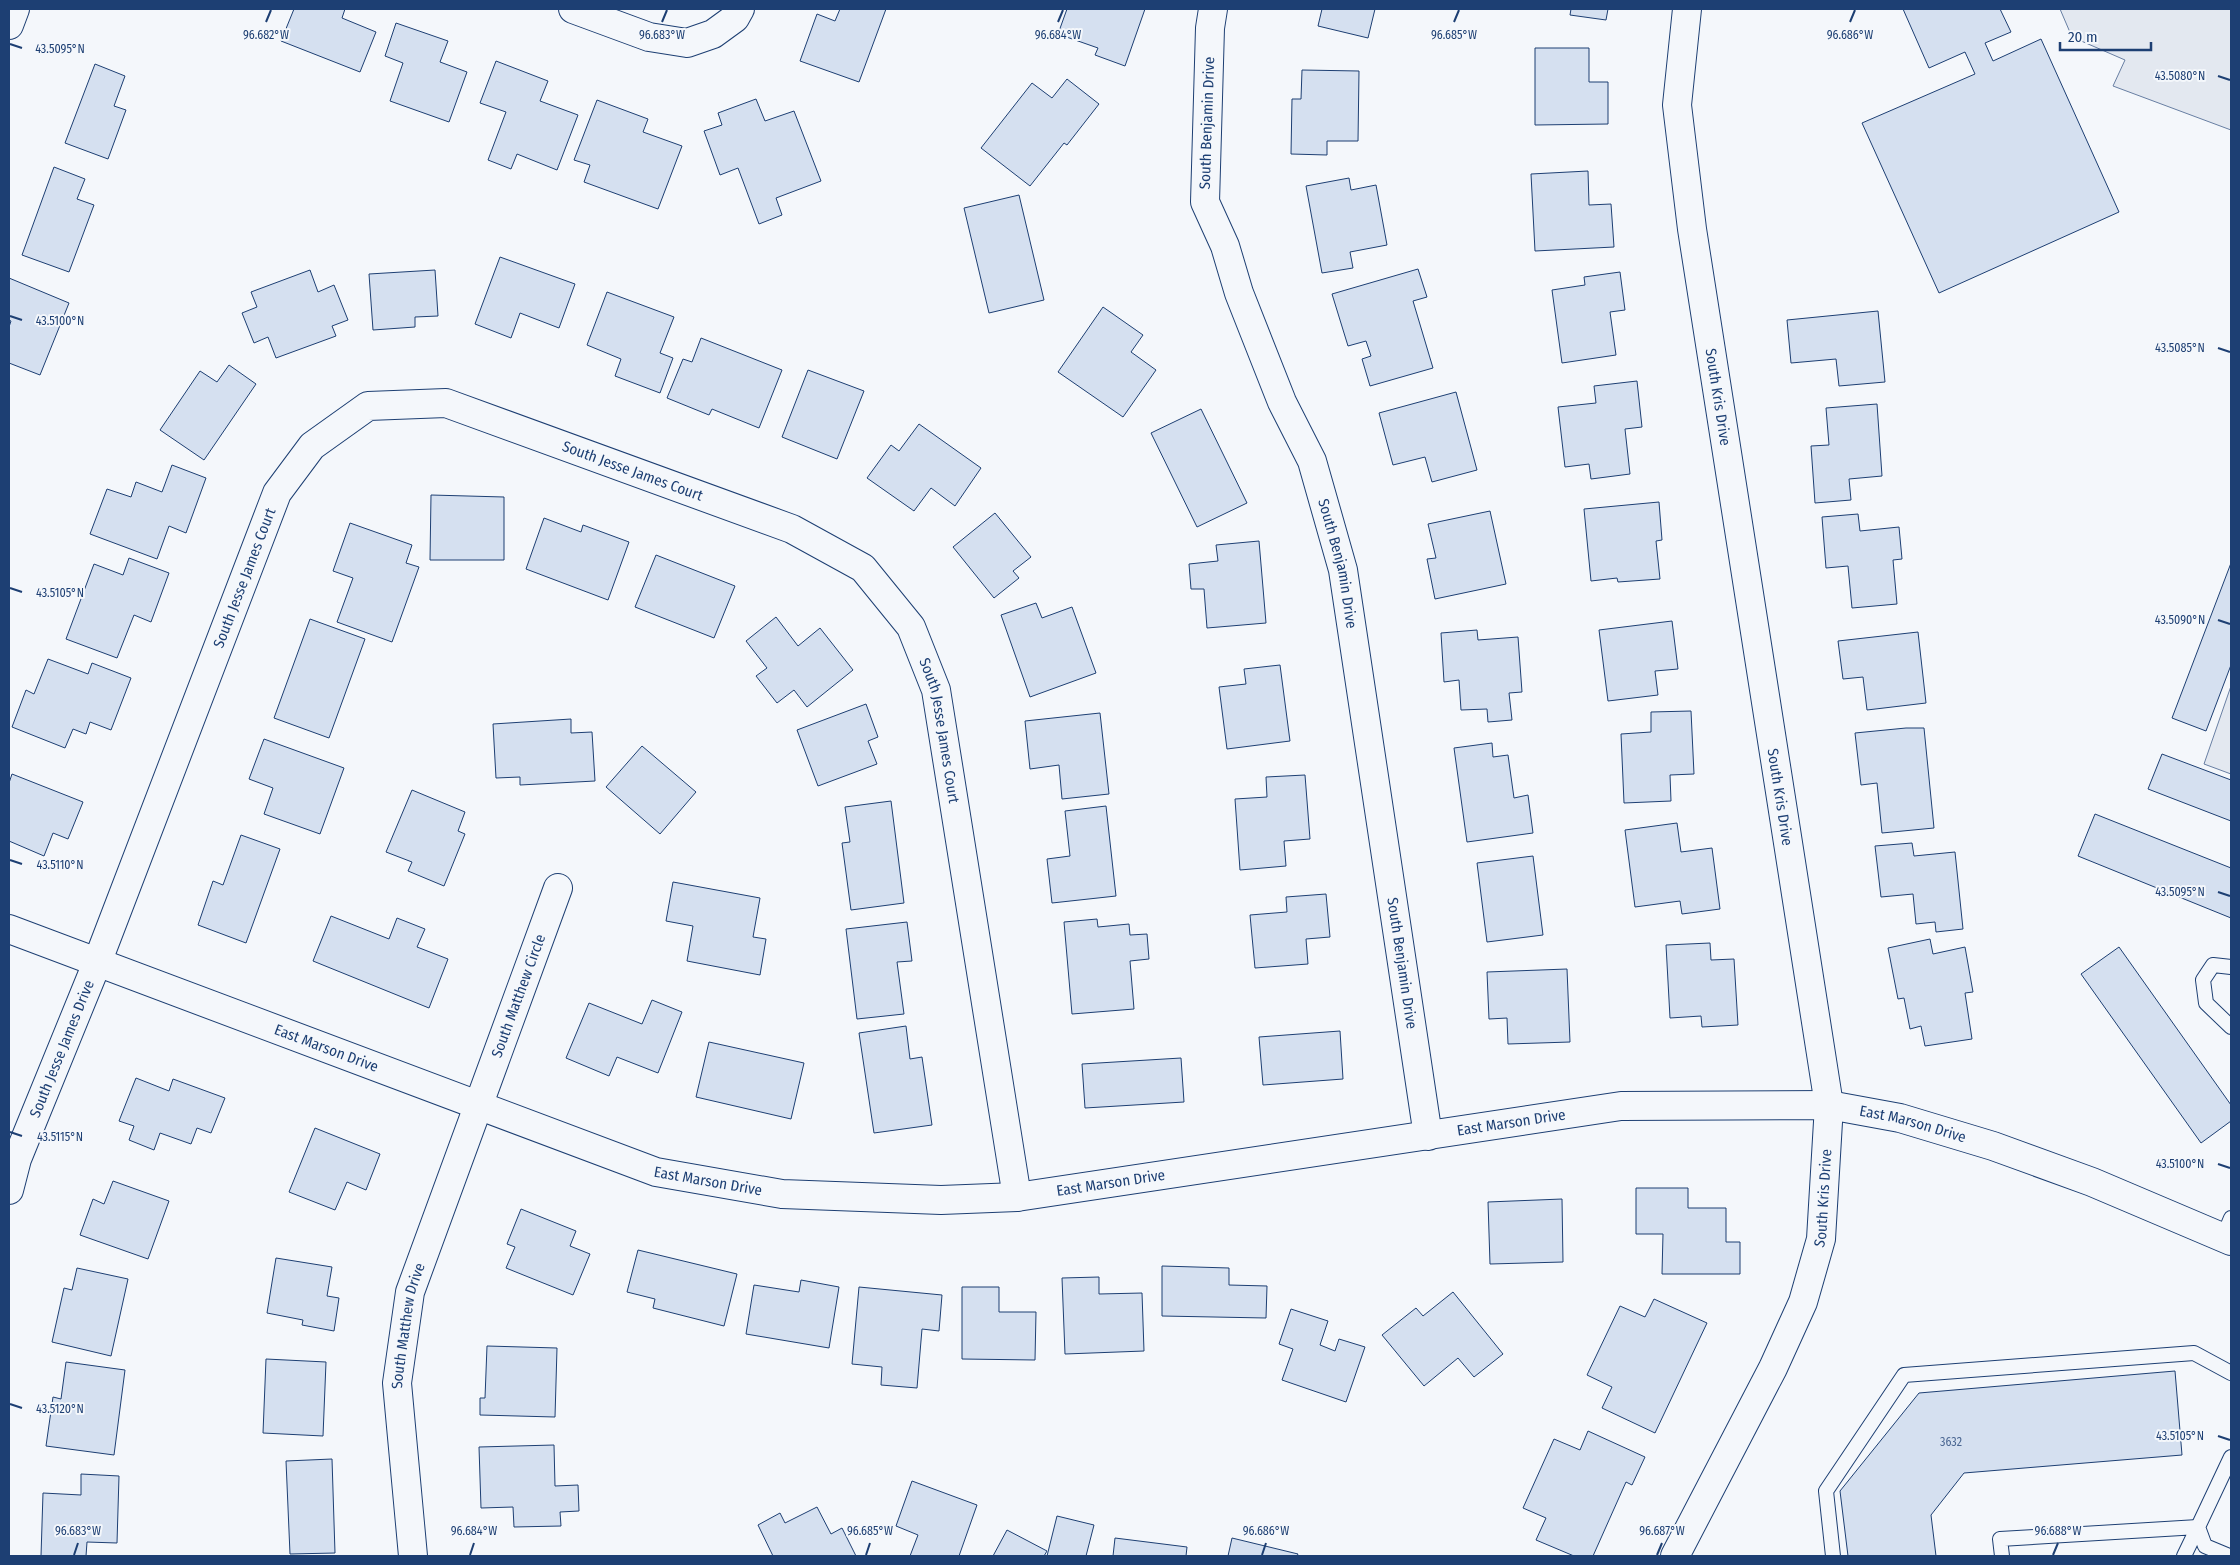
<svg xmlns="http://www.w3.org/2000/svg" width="2240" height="1565" viewBox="0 0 2240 1565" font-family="'Fira Sans Condensed',sans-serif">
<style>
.parking{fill:#e3e8f0;stroke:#687fa3}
.building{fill:#d5e0f0;stroke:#1d3f73}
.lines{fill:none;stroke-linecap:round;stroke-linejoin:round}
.lane-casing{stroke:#1d3f73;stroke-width:16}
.street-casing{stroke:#1d3f73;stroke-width:30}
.secondary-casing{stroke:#1d3f73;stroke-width:30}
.lane{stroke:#f4f7fb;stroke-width:14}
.street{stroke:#f4f7fb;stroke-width:28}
.secondary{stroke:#f4f7fb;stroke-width:28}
.ticks{fill:none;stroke:#1d3f73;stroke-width:2}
.labels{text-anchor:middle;stroke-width:4;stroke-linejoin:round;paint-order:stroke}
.number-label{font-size:12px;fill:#4b6792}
.street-label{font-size:15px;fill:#1d3f73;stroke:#f4f7fb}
.ticks-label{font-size:12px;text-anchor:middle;fill:#1d3f73;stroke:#f4f7fb;stroke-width:4;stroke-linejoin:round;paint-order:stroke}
</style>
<rect width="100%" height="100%" fill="#f4f7fb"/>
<g class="parking">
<path d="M 2060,9 L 2231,9 L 2231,130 L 2113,86 L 2125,60 L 2072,37 Z"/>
<path d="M 2231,686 L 2231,774 L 2204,764 Z"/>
</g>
<g class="building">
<path d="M 294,9 L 345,9 L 342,18 L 376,32 L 360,72 L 281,41 Z"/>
<path d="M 840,9 L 886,9 L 859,82 L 800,61 L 817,14 L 835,21 Z"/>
<path d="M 1067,9 L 1145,9 L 1125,66 L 1095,55 L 1098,48 L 1058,34 Z"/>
<path d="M 1322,9 L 1375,9 L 1368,38 L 1318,26 Z"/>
<path d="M 1571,9 L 1608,9 L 1606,20 L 1570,15 Z"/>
<path d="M 1903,9 L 2000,9 L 2011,32 L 1985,43 L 1993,61 L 2041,39 L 2119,212 L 1939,293 L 1862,123 L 1975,74 L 1965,52 L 1929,68 Z"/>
<path d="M 396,23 L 448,41 L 440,62 L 467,72 L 449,122 L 390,101 L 403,63 L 385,56 Z"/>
<path d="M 1535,48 L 1589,48 L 1589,82 L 1608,82 L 1608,124 L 1535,125 Z"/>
<path d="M 496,61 L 548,81 L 540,101 L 578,115 L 557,170 L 517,154 L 511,169 L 488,160 L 506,112 L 480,103 Z"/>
<path d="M 95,64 L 125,76 L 114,106 L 126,110 L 108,159 L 65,143 Z"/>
<path d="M 1302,70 L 1359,71 L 1358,141 L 1327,141 L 1327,155 L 1291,154 L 1292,99 L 1301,99 Z"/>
<path d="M 1067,79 L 1099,104 L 1067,145 L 1064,143 L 1030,186 L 981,148 L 1032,83 L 1052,98 Z"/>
<path d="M 756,99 L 765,121 L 794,111 L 821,181 L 776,198 L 782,215 L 759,224 L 738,168 L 720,175 L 704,131 L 722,125 L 718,113 Z"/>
<path d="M 597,100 L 648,119 L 643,132 L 682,146 L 658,209 L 584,182 L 590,165 L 574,160 Z"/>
<path d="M 54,167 L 85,179 L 77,199 L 94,205 L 69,272 L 22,255 Z"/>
<path d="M 1588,171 L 1589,205 L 1611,204 L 1614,247 L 1535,251 L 1531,174 Z"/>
<path d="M 1349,178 L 1351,190 L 1376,185 L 1387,245 L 1350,252 L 1353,268 L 1322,273 L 1306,186 Z"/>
<path d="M 1019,195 L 1044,300 L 989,313 L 964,208 Z"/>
<path d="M 500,257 L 575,284 L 559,328 L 520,313 L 511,338 L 475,324 Z"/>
<path d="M 1418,269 L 1427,297 L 1413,301 L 1433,368 L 1370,386 L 1362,359 L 1371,356 L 1366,341 L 1348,346 L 1332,294 Z"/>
<path d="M 310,270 L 318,292 L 334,285 L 348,320 L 332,326 L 336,336 L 276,358 L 268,337 L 254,343 L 242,313 L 257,307 L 251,292 Z"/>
<path d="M 435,270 L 438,316 L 415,317 L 415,327 L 373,330 L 369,274 Z"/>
<path d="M 1620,272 L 1625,310 L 1610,312 L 1616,355 L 1562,363 L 1552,290 L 1585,285 L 1584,277 Z"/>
<path d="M 9,278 L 69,303 L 40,375 L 9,363 L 9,327 L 11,321 L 9,320 Z"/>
<path d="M 607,292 L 674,317 L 660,353 L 673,358 L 660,393 L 615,376 L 621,359 L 587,345 Z"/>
<path d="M 1103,307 L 1143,335 L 1131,352 L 1156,370 L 1123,417 L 1058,372 Z"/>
<path d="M 1878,311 L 1885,382 L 1839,386 L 1836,359 L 1791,363 L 1787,320 Z"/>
<path d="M 701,338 L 782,370 L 759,428 L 712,409 L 709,415 L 667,398 L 683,359 L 692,362 Z"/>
<path d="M 229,365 L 256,384 L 204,460 L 160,430 L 200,371 L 217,382 Z"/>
<path d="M 808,370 L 864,391 L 837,459 L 782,437 Z"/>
<path d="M 1637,381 L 1642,427 L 1625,429 L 1630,474 L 1591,479 L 1589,464 L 1565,467 L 1558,407 L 1596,403 L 1594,386 Z"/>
<path d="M 1456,392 L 1477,470 L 1432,482 L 1425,457 L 1393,465 L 1379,413 Z"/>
<path d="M 1877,404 L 1882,476 L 1849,479 L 1851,500 L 1815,503 L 1811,446 L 1829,445 L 1826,408 Z"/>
<path d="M 1201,409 L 1247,503 L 1197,527 L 1151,433 Z"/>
<path d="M 919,424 L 981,468 L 955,506 L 931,488 L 914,511 L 867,478 L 891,445 L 899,451 Z"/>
<path d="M 172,465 L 206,478 L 186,533 L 169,526 L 157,559 L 90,534 L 107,489 L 131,497 L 136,482 L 162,492 Z"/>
<path d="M 431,495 L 504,497 L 504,560 L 430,560 Z"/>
<path d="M 1659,502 L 1662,540 L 1656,541 L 1660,579 L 1618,582 L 1617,578 L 1591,581 L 1584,509 Z"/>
<path d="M 1490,511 L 1506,584 L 1435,599 L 1427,559 L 1436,558 L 1428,524 Z"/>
<path d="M 995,513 L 1031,557 L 1013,571 L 1019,578 L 994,598 L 953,547 Z"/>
<path d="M 1858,514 L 1860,531 L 1899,527 L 1902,559 L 1893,560 L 1897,604 L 1852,608 L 1848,566 L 1826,568 L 1822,517 Z"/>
<path d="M 544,518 L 581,532 L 583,525 L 629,542 L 608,600 L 526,569 Z"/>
<path d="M 350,523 L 412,545 L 406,563 L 419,567 L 392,642 L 337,622 L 353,578 L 333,571 Z"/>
<path d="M 1259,541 L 1266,623 L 1207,628 L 1204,589 L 1191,589 L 1189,564 L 1218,561 L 1216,545 Z"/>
<path d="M 656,555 L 735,586 L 714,638 L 635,607 Z"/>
<path d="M 129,558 L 169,573 L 151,622 L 134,615 L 117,658 L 66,639 L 94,564 L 123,575 Z"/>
<path d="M 2231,563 L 2231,665 L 2206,731 L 2172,718 Z"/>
<path d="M 1036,603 L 1042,618 L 1072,607 L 1096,673 L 1030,697 L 1001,615 Z"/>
<path d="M 776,617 L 798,646 L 820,628 L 853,670 L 807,707 L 794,690 L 777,703 L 756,676 L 767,668 L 746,641 Z"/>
<path d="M 310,619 L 365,639 L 329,738 L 274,718 Z"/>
<path d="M 1672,621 L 1678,669 L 1655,671 L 1658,695 L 1608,701 L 1599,630 Z"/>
<path d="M 1477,630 L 1478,640 L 1518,637 L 1522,692 L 1509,693 L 1512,720 L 1488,722 L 1487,709 L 1461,710 L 1459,680 L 1444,682 L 1441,633 Z"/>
<path d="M 1918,632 L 1926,703 L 1867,710 L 1863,677 L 1843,679 L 1838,641 Z"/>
<path d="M 48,659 L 88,674 L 92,663 L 131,678 L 111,730 L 90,722 L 86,734 L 73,729 L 65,748 L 12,727 L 26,690 L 34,694 Z"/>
<path d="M 1280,665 L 1290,741 L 1227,749 L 1219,687 L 1246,684 L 1244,669 Z"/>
<path d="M 866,704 L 878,737 L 868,741 L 877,764 L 818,786 L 797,730 Z"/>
<path d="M 1691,711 L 1694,774 L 1670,775 L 1671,801 L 1624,803 L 1621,734 L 1651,732 L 1651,712 Z"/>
<path d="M 1100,713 L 1109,794 L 1062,799 L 1059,765 L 1030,769 L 1025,721 Z"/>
<path d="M 571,719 L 571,733 L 592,732 L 595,781 L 520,785 L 520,777 L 496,778 L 493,724 Z"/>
<path d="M 1906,728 L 1924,728 L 1934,828 L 1882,833 L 1877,783 L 1861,785 L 1855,733 Z"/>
<path d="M 264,739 L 344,768 L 320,834 L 264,814 L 273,788 L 249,779 Z"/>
<path d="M 1492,743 L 1493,757 L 1508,755 L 1514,798 L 1528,795 L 1533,833 L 1467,842 L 1454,748 Z"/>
<path d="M 642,746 L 696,792 L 660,834 L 606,787 Z"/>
<path d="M 2162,754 L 2231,780 L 2231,821 L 2148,789 Z"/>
<path d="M 12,774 L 83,802 L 68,839 L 53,833 L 44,856 L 9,841 L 9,783 Z"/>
<path d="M 1305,775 L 1310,839 L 1284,841 L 1286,866 L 1240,870 L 1235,799 L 1267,797 L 1266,777 Z"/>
<path d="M 412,790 L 465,812 L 458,831 L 465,834 L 444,886 L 408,871 L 412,862 L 386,852 Z"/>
<path d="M 891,801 L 904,903 L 851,910 L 842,843 L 850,842 L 845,807 Z"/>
<path d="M 1106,806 L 1116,896 L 1052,903 L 1047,859 L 1070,856 L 1065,811 Z"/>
<path d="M 2095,814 L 2231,868 L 2231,918 L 2078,856 Z"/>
<path d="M 1677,823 L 1681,852 L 1712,848 L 1720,909 L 1682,914 L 1680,901 L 1635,907 L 1625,830 Z"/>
<path d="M 241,835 L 280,849 L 246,943 L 198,925 L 213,881 L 223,885 Z"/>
<path d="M 1912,843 L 1914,856 L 1955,852 L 1963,929 L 1936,932 L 1935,922 L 1916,924 L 1913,894 L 1881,897 L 1875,846 Z"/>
<path d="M 1533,856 L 1543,935 L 1487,942 L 1477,863 Z"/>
<path d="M 673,882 L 760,898 L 753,937 L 766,939 L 760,975 L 687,961 L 693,926 L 666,921 Z"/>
<path d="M 1326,894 L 1330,937 L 1306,939 L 1308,964 L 1255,968 L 1250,915 L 1287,912 L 1286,897 Z"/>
<path d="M 331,916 L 389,939 L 397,918 L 425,929 L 417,947 L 448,959 L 429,1008 L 313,961 Z"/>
<path d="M 1097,919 L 1098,927 L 1129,924 L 1130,935 L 1147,934 L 1149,959 L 1130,961 L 1134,1009 L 1072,1014 L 1064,922 Z"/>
<path d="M 907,922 L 912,961 L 897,962 L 904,1014 L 857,1019 L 846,929 Z"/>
<path d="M 1930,939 L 1933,954 L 1965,947 L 1973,992 L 1965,993 L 1972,1039 L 1925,1046 L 1921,1026 L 1910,1029 L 1904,998 L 1898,999 L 1888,948 Z"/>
<path d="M 1710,943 L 1711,960 L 1734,959 L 1738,1025 L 1702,1027 L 1701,1016 L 1670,1018 L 1666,945 Z"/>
<path d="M 2119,947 L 2231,1105 L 2231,1121 L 2201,1143 L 2081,974 Z"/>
<path d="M 1567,969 L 1570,1042 L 1508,1044 L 1507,1018 L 1489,1019 L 1487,972 Z"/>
<path d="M 652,1000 L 682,1012 L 658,1073 L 617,1057 L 609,1076 L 566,1058 L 589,1003 L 642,1024 Z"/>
<path d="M 906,1026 L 910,1059 L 922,1057 L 932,1125 L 874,1133 L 859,1033 Z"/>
<path d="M 1340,1031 L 1343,1079 L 1263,1085 L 1259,1037 Z"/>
<path d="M 709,1042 L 804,1063 L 791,1119 L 696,1097 Z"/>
<path d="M 1181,1058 L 1184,1102 L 1085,1108 L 1082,1064 Z"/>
<path d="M 136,1078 L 169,1091 L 173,1079 L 225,1098 L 211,1133 L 197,1128 L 191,1144 L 160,1133 L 154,1150 L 129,1140 L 134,1126 L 119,1121 Z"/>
<path d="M 315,1128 L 380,1154 L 366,1190 L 347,1182 L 335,1210 L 289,1192 Z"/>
<path d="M 113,1181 L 169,1201 L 148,1259 L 80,1235 L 93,1199 L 104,1204 Z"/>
<path d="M 1636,1188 L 1688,1188 L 1688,1208 L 1726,1208 L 1726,1242 L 1740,1242 L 1740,1274 L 1662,1274 L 1663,1234 L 1636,1234 Z"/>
<path d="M 1562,1199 L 1563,1262 L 1490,1264 L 1488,1202 Z"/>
<path d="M 521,1209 L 576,1231 L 570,1246 L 590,1254 L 573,1295 L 506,1268 L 515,1247 L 507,1244 Z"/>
<path d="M 638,1250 L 737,1274 L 724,1326 L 653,1308 L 655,1299 L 627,1292 Z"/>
<path d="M 276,1258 L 332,1267 L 327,1296 L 339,1298 L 334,1331 L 302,1325 L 303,1320 L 267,1313 Z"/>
<path d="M 1162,1266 L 1229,1268 L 1229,1285 L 1267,1286 L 1266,1318 L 1162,1316 Z"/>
<path d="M 77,1268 L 128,1279 L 111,1356 L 52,1342 L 64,1288 L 72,1290 Z"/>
<path d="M 1099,1277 L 1099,1294 L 1142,1293 L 1144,1351 L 1065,1354 L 1062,1278 Z"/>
<path d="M 801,1280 L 839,1287 L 829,1348 L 746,1334 L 754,1285 L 799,1292 Z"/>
<path d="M 859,1287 L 942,1295 L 939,1331 L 922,1329 L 917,1388 L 881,1385 L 882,1367 L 852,1364 Z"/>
<path d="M 962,1287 L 999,1287 L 999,1312 L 1036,1312 L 1035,1360 L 962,1359 Z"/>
<path d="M 1453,1292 L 1503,1354 L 1474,1377 L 1458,1358 L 1424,1386 L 1382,1335 L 1416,1308 L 1423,1316 Z"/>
<path d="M 1654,1299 L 1707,1323 L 1655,1433 L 1602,1408 L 1612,1387 L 1587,1375 L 1620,1306 L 1645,1317 Z"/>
<path d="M 1291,1309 L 1328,1321 L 1320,1345 L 1335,1351 L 1339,1339 L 1365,1347 L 1346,1402 L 1282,1380 L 1293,1349 L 1279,1344 Z"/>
<path d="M 487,1346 L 557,1348 L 555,1417 L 480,1415 L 480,1398 L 485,1398 Z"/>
<path d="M 266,1359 L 326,1362 L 323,1436 L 263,1433 Z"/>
<path d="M 66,1362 L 125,1370 L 114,1455 L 46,1446 L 53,1397 L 61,1399 Z"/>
<path d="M 2175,1371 L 2182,1455 L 1964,1473 L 1931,1515 L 1936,1556 L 1848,1556 L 1840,1491 L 1919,1393 Z"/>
<path d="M 1588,1431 L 1645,1457 L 1632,1485 L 1626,1482 L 1593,1556 L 1574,1556 L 1536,1540 L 1546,1518 L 1523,1508 L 1554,1439 L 1580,1450 Z"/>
<path d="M 554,1445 L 555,1486 L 578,1485 L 579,1511 L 560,1512 L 561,1526 L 514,1527 L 513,1507 L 481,1508 L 479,1447 Z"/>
<path d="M 332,1459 L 335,1553 L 290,1554 L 286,1461 Z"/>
<path d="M 81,1474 L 119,1476 L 117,1543 L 87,1542 L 86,1556 L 41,1556 L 43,1493 L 81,1495 Z"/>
<path d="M 912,1481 L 977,1505 L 959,1556 L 910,1556 L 918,1535 L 896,1526 Z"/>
<path d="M 817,1507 L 831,1534 L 842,1528 L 856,1556 L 773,1556 L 758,1525 L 780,1513 L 785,1523 Z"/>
<path d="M 1057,1516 L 1094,1525 L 1086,1556 L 1047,1556 Z"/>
<path d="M 1007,1530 L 1047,1551 L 1044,1556 L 993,1556 Z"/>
<path d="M 1115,1538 L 1187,1547 L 1186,1556 L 1113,1556 Z"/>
<path d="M 1232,1538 L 1298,1554 L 1297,1556 L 1228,1556 Z"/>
</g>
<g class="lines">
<g class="lane-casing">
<g id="lane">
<path d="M 2231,967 L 2213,965 L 2203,980 L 2206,1003 L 2231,1027"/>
<path d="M 2223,1237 L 2231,1218"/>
<path d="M 1833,1556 L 1826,1491 L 1904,1375 L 2194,1353 L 2231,1373"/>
<path d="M 2002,1556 L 2000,1539 L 2198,1527 L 2184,1556"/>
<path d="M 2229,1556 L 2205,1546 L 2198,1527 L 2231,1457"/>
</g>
</g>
<g class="street-casing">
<g id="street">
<path d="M 573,9 L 649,37 L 687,43 L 713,34 L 735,18 L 740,9"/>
<path id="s1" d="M 1213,9 L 1210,28 L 1205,202 L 1225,246 L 1239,293 L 1282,402 L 1312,461 L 1343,570 L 1428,1136"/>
<path id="s2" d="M 9,929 L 656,1172 L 782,1194 L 941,1200 L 1017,1197 L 1621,1106 L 1829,1105 L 1900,1118 L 1993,1146 L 2092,1182 L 2231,1241"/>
<path id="s3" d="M 9,1190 L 17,1159 L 97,963 L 277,493 L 312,446 L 368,406 L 446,403 L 792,529 L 863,568 L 911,627 L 936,690 L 1017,1197"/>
<path id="s4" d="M 413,1556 L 397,1383 L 410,1292 L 558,888"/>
<path id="s5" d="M 1675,1556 L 1773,1368 L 1803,1302 L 1821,1239 L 1829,1105 L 1692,229 L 1677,105 L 1687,9"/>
</g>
</g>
<g class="secondary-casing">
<path id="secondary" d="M 9,25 L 15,9"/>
</g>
<use href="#lane" class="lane"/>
<use href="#street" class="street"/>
<use href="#secondary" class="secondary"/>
</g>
<path class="ticks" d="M 266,22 L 271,10M 662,22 L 667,10M 1058,22 L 1063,10M 1454,22 L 1459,10M 1850,22 L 1855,10M 10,44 L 22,48M 2218,76 L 2230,80M 10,316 L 22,320M 2218,348 L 2230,352M 10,588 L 22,592M 2218,620 L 2230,624M 10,860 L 22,864M 2218,892 L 2230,896M 10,1132 L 22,1136M 2218,1164 L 2230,1168M 10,1404 L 22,1408M 2218,1436 L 2230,1440M 74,1555 L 78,1543M 470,1555 L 474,1543M 866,1555 L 870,1543M 1262,1555 L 1266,1543M 1657,1555 L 1662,1543M 2053,1555 L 2058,1543"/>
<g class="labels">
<g class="number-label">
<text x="1951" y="1446">3632</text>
</g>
<g class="street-label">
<text transform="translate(1207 123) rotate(-88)" y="5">South Benjamin Drive</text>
<text transform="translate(1718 397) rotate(81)" y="5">South Kris Drive</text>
<text dy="5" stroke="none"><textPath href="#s3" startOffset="1151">South Jesse James Court</textPath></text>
<text dy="5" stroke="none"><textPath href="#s1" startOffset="580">South Benjamin Drive</textPath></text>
<text dy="5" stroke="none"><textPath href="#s3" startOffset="656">South Jesse James Court</textPath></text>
<text dy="5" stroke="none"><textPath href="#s3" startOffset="1586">South Jesse James Court</textPath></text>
<text transform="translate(1780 797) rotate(81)" y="5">South Kris Drive</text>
<text dy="5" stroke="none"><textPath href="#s1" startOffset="985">South Benjamin Drive</textPath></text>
<text dy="5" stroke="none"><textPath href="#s4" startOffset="581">South Matthew Circle</textPath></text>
<text dy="5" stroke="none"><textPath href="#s3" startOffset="151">South Jesse James Drive</textPath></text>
<text dy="5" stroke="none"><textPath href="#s2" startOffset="339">East Marson Drive</textPath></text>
<text dy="5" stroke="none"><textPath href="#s2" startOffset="1554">East Marson Drive</textPath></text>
<text dy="5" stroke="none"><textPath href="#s2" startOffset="1959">East Marson Drive</textPath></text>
<text dy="5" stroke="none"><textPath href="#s2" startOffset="744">East Marson Drive</textPath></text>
<text dy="5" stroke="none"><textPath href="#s2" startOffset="1149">East Marson Drive</textPath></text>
<text dy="5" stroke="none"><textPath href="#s5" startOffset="391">South Kris Drive</textPath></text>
<text dy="5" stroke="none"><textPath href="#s4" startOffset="232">South Matthew Drive</textPath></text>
</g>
</g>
<g class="ticks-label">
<text x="266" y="39">96.682°W</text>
<text x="662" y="39">96.683°W</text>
<text x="1058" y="39">96.684°W</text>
<text x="1454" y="39">96.685°W</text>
<text x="1850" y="39">96.686°W</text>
<text x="60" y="53">43.5095°N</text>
<text x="2180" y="80">43.5080°N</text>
<text x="60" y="325">43.5100°N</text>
<text x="2180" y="352">43.5085°N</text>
<text x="60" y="597">43.5105°N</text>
<text x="2180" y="624">43.5090°N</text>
<text x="60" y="869">43.5110°N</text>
<text x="2180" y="896">43.5095°N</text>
<text x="60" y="1141">43.5115°N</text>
<text x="2180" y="1168">43.5100°N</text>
<text x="60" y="1413">43.5120°N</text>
<text x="2180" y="1440">43.5105°N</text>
<text x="78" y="1535">96.683°W</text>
<text x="474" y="1535">96.684°W</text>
<text x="870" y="1535">96.685°W</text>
<text x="1266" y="1535">96.686°W</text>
<text x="1662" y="1535">96.687°W</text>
<text x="2058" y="1535">96.688°W</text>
</g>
<rect width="2240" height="1565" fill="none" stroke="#1d3f73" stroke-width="20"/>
<path d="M2060 42v8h91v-8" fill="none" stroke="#1d3f73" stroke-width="2.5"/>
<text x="2068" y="42" font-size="15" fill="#1d3f73" stroke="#f4f7fb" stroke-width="4" paint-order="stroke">20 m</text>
</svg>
